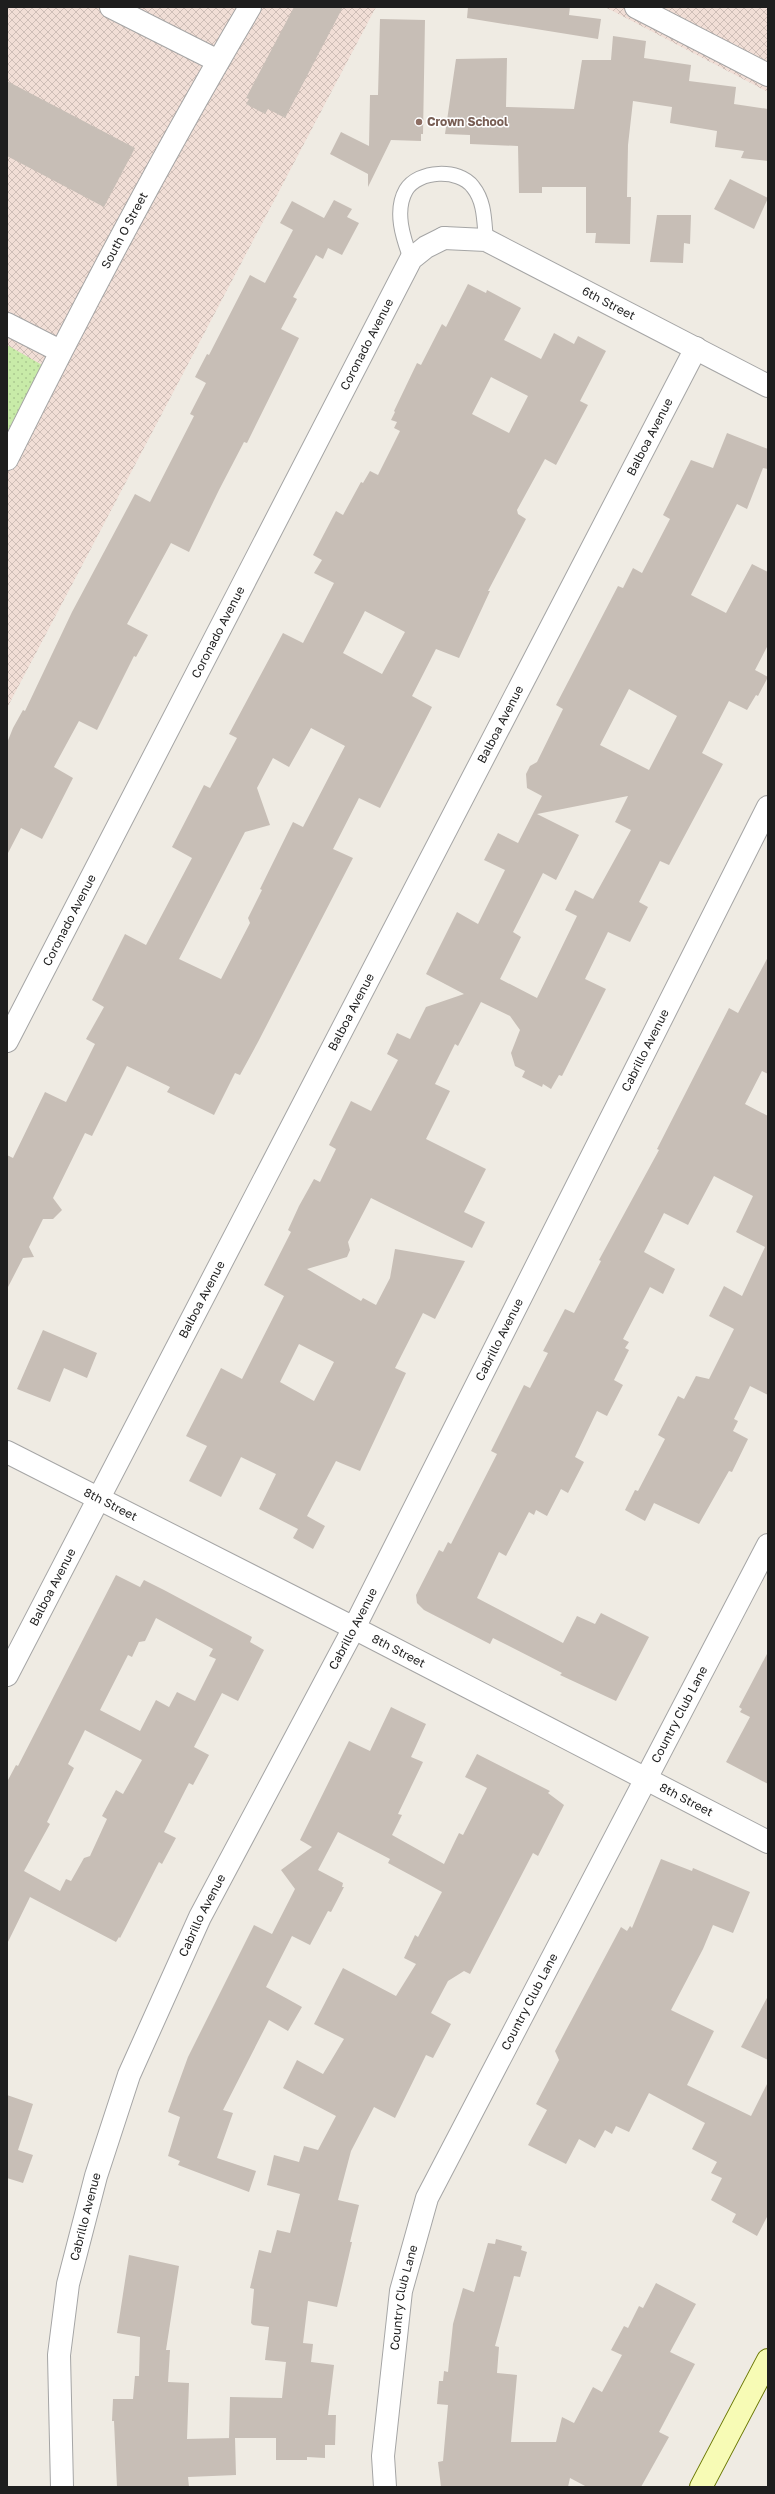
<svg xmlns="http://www.w3.org/2000/svg" width="775" height="2494" viewBox="0 0 775 2494" font-family="'Golos Text',sans-serif">
<style>
.military{fill:url(#military-cross-hatch)}
.grass{fill:url(#grass-dots)}
.building{fill:#c7beb6;fill-rule:evenodd}
.lines{fill:none;stroke-linecap:round;stroke-linejoin:round}
.service-casing{stroke:#a5a5a5;stroke-width:16}
.minor-casing{stroke:#a5a5a5;stroke-width:24}
.tertiary-casing{stroke:#a5a5a5;stroke-width:24}
.secondary-casing{stroke:#697702;stroke-width:24}
.service{stroke:#fff;stroke-width:14}
.minor{stroke:#fff;stroke-width:22}
.tertiary{stroke:#fff;stroke-width:22}
.secondary{stroke:#f7fbb5;stroke-width:22}
.education-dot{fill:#8d6e63;stroke:#fff;stroke-width:1.5}
.labels{text-anchor:middle;stroke-width:3;stroke-linejoin:round;paint-order:stroke}
.education-label{font-size:12px;font-weight:bold;fill:#785e54;stroke:#fff;text-anchor:start}
.street-label{font-size:12px;fill:#1e1e1e;stroke:#fff}
</style>
<defs>
<pattern id="military-cross-hatch" width="8" height="8" patternUnits="userSpaceOnUse"><rect width="8" height="8" fill="#f1ded6"/><path d="M0 0l8 8M0 8l8-8" fill="none" stroke="#cebeb7"/></pattern>
<pattern id="grass-dots" width="8" height="8" patternUnits="userSpaceOnUse"><rect width="8" height="8" fill="#c8eba8"/><path d="M2 2h.1M6 6h.1" fill="none" stroke="#abc990" stroke-width="1.8" stroke-linecap="round"/></pattern>
</defs>
<rect width="100%" height="100%" fill="#efebe3"/>
<g class="military">
<path d="M 7,7 L 376,7 L 7,708 Z"/>
<path d="M 605,7 L 768,7 L 768,92 Z"/>
</g>
<path class="grass" d="M 7,345 L 42,365 L 7,454 Z"/>
<g class="building">
<path d="M 294,7 L 343,7 L 285,118 L 268,109 L 265,114 L 246,104 L 249,99 L 246,98 Z"/>
<path d="M 468,7 L 570,7 L 569,15 L 601,19 L 598,39 L 467,18 Z"/>
<path d="M 380,19 L 425,20 L 423,134 L 421,134 L 421,141 L 391,140 L 368,187 L 368,174 L 330,154 L 341,132 L 369,146 L 370,95 L 378,95 Z"/>
<path d="M 613,36 L 646,41 L 644,58 L 691,65 L 689,81 L 736,87 L 734,104 L 768,109 L 768,161 L 741,158 L 744,151 L 715,147 L 717,131 L 670,123 L 672,107 L 633,101 L 628,145 L 627,197 L 631,197 L 630,244 L 595,243 L 596,233 L 586,233 L 586,187 L 542,187 L 542,193 L 519,193 L 518,146 L 470,144 L 470,135 L 445,134 L 456,59 L 507,58 L 506,107 L 574,109 L 582,60 L 611,60 Z"/>
<path d="M 7,81 L 135,148 L 104,207 L 7,156 Z"/>
<path d="M 730,179 L 768,198 L 754,229 L 714,209 Z"/>
<path d="M 334,200 L 352,209 L 347,217 L 359,223 L 342,255 L 328,248 L 323,259 L 316,255 L 293,297 L 297,299 L 281,329 L 299,338 L 247,443 L 244,442 L 219,490 L 189,552 L 171,543 L 127,624 L 148,635 L 136,657 L 134,656 L 97,730 L 79,721 L 54,767 L 73,778 L 42,839 L 21,828 L 7,855 L 7,743 L 13,728 L 23,710 L 25,711 L 72,612 L 135,494 L 150,502 L 194,416 L 190,414 L 206,383 L 195,377 L 207,354 L 209,355 L 250,275 L 265,283 L 293,230 L 280,223 L 292,201 L 324,218 Z"/>
<path d="M 657,215 L 691,215 L 690,244 L 684,243 L 683,263 L 650,262 Z"/>
<path d="M 468,284 L 486,293 L 487,290 L 521,308 L 504,340 L 541,359 L 554,333 L 574,344 L 578,336 L 606,351 L 580,401 L 588,405 L 556,465 L 545,459 L 517,510 L 518,514 L 526,519 L 488,591 L 490,591 L 459,658 L 436,649 L 412,696 L 432,707 L 380,808 L 359,798 L 333,849 L 353,858 L 258,1042 L 240,1075 L 235,1073 L 214,1115 L 167,1092 L 170,1087 L 127,1066 L 92,1136 L 85,1133 L 53,1198 L 62,1210 L 53,1219 L 43,1219 L 29,1247 L 34,1257 L 23,1258 L 7,1289 L 7,1155 L 13,1158 L 45,1092 L 66,1102 L 95,1044 L 86,1039 L 104,1007 L 92,1000 L 125,934 L 146,945 L 192,858 L 172,847 L 204,785 L 210,788 L 237,738 L 229,734 L 283,633 L 303,643 L 334,583 L 314,573 L 322,560 L 313,555 L 336,511 L 343,515 L 361,482 L 363,483 L 370,471 L 378,475 L 400,431 L 394,428 L 397,422 L 391,420 L 395,412 L 394,411 L 417,363 L 421,365 L 442,324 L 446,327 ZM 491,377 L 528,396 L 509,433 L 472,414 ZM 365,611 L 405,632 L 382,674 L 343,653 ZM 311,728 L 345,746 L 303,827 L 293,822 L 260,889 L 262,890 L 248,918 L 250,923 L 221,979 L 179,959 L 245,832 L 270,825 L 257,788 L 273,758 L 289,767 Z"/>
<path d="M 727,433 L 768,449 L 768,469 L 763,468 L 747,509 L 737,504 L 691,595 L 726,613 L 752,564 L 768,572 L 768,645 L 755,670 L 768,677 L 758,696 L 756,695 L 747,710 L 729,701 L 702,753 L 723,764 L 669,865 L 660,861 L 639,902 L 648,907 L 630,942 L 608,932 L 585,979 L 606,989 L 562,1076 L 559,1075 L 551,1089 L 543,1084 L 542,1087 L 522,1077 L 525,1071 L 515,1066 L 511,1053 L 520,1030 L 510,1016 L 481,1002 L 458,1046 L 455,1044 L 435,1084 L 450,1091 L 426,1139 L 486,1169 L 464,1212 L 485,1222 L 472,1248 L 371,1198 L 348,1242 L 350,1250 L 347,1257 L 307,1269 L 361,1301 L 363,1298 L 376,1305 L 390,1278 L 395,1249 L 465,1261 L 435,1319 L 423,1313 L 395,1368 L 406,1373 L 360,1471 L 336,1461 L 307,1516 L 325,1526 L 313,1549 L 293,1538 L 298,1529 L 259,1509 L 276,1474 L 241,1457 L 221,1497 L 189,1481 L 207,1446 L 186,1436 L 221,1368 L 242,1379 L 284,1296 L 264,1285 L 291,1232 L 288,1230 L 299,1206 L 314,1179 L 320,1182 L 336,1149 L 329,1145 L 351,1101 L 371,1111 L 398,1060 L 387,1054 L 397,1033 L 410,1039 L 426,1007 L 464,994 L 426,974 L 457,912 L 478,924 L 505,870 L 484,860 L 498,833 L 518,843 L 542,796 L 527,788 L 526,774 L 530,766 L 537,762 L 563,709 L 556,705 L 618,586 L 623,588 L 633,568 L 642,573 L 670,519 L 663,515 L 691,460 L 713,468 ZM 629,689 L 677,716 L 649,770 L 600,745 ZM 628,796 L 615,822 L 631,830 L 593,899 L 575,890 L 565,910 L 577,916 L 537,998 L 500,979 L 521,937 L 513,932 L 543,873 L 556,880 L 579,835 L 537,814 ZM 299,1344 L 334,1362 L 314,1401 L 280,1382 Z"/>
<path d="M 768,957 L 768,1074 L 762,1071 L 745,1104 L 768,1116 L 768,1395 L 750,1386 L 734,1419 L 738,1421 L 733,1431 L 748,1439 L 732,1472 L 729,1471 L 699,1524 L 654,1503 L 645,1521 L 625,1510 L 635,1490 L 638,1491 L 665,1439 L 658,1435 L 678,1396 L 684,1399 L 696,1376 L 709,1379 L 734,1329 L 709,1316 L 724,1286 L 742,1296 L 765,1247 L 736,1232 L 753,1196 L 714,1176 L 688,1225 L 664,1213 L 644,1252 L 675,1269 L 663,1294 L 650,1287 L 623,1339 L 629,1342 L 625,1348 L 629,1350 L 614,1380 L 623,1385 L 607,1416 L 597,1411 L 575,1457 L 584,1462 L 568,1493 L 561,1489 L 547,1516 L 536,1510 L 534,1515 L 529,1512 L 506,1556 L 499,1552 L 477,1598 L 563,1643 L 577,1616 L 595,1624 L 601,1613 L 649,1637 L 616,1701 L 560,1675 L 562,1673 L 493,1638 L 490,1644 L 424,1610 L 417,1603 L 416,1595 L 439,1550 L 443,1552 L 448,1542 L 451,1544 L 497,1454 L 491,1451 L 524,1385 L 530,1388 L 548,1353 L 543,1351 L 565,1309 L 574,1313 L 601,1261 L 599,1260 L 659,1150 L 657,1149 L 729,1008 L 738,1013 Z"/>
<path d="M 43,1330 L 97,1353 L 87,1378 L 64,1368 L 50,1402 L 17,1389 Z"/>
<path d="M 116,1575 L 140,1587 L 144,1580 L 164,1590 L 252,1637 L 250,1642 L 264,1650 L 238,1701 L 222,1693 L 194,1747 L 209,1755 L 193,1785 L 189,1783 L 164,1832 L 176,1838 L 162,1864 L 159,1862 L 120,1938 L 119,1937 L 116,1942 L 30,1897 L 7,1944 L 7,1782 L 16,1765 L 18,1766 ZM 156,1618 L 213,1649 L 209,1656 L 216,1659 L 195,1701 L 177,1692 L 169,1707 L 156,1700 L 140,1731 L 100,1710 L 128,1655 L 132,1657 L 139,1642 L 145,1641 ZM 85,1730 L 142,1760 L 123,1794 L 116,1790 L 102,1816 L 107,1819 L 90,1856 L 84,1858 L 71,1881 L 66,1879 L 60,1891 L 24,1871 L 50,1824 L 47,1822 L 74,1768 L 68,1764 Z"/>
<path d="M 768,1652 L 768,1784 L 726,1762 L 750,1717 L 740,1712 L 742,1709 L 739,1707 Z"/>
<path d="M 391,1707 L 426,1724 L 411,1757 L 423,1762 L 398,1814 L 402,1815 L 392,1835 L 444,1864 L 459,1833 L 463,1835 L 487,1788 L 465,1777 L 477,1754 L 550,1791 L 548,1793 L 564,1805 L 538,1856 L 533,1853 L 470,1974 L 464,1971 L 448,1981 L 431,2013 L 451,2024 L 433,2058 L 426,2055 L 395,2118 L 374,2107 L 351,2151 L 338,2200 L 359,2205 L 350,2242 L 352,2242 L 337,2307 L 308,2301 L 303,2343 L 313,2344 L 311,2362 L 334,2365 L 328,2415 L 336,2415 L 335,2445 L 325,2445 L 325,2458 L 307,2457 L 307,2460 L 276,2460 L 276,2438 L 235,2438 L 236,2475 L 188,2477 L 189,2487 L 117,2487 L 114,2421 L 112,2421 L 113,2399 L 133,2399 L 135,2376 L 139,2376 L 140,2337 L 117,2333 L 129,2255 L 179,2266 L 166,2350 L 170,2350 L 168,2382 L 189,2383 L 187,2439 L 232,2438 L 229,2438 L 230,2397 L 282,2398 L 286,2362 L 265,2360 L 269,2327 L 253,2325 L 251,2323 L 254,2289 L 250,2288 L 259,2250 L 271,2253 L 277,2230 L 290,2233 L 300,2194 L 267,2185 L 274,2155 L 299,2162 L 304,2146 L 318,2150 L 336,2116 L 283,2088 L 297,2060 L 323,2074 L 344,2039 L 314,2024 L 343,1968 L 396,1996 L 416,1964 L 404,1958 L 415,1935 L 418,1937 L 442,1892 L 388,1863 L 390,1859 L 338,1832 L 318,1870 L 343,1883 L 342,1887 L 344,1887 L 331,1912 L 328,1911 L 310,1945 L 292,1936 L 266,1987 L 302,2007 L 288,2031 L 269,2020 L 223,2110 L 233,2113 L 217,2158 L 256,2171 L 249,2192 L 178,2165 L 180,2161 L 168,2156 L 180,2117 L 168,2112 L 188,2057 L 254,1925 L 272,1934 L 295,1889 L 281,1870 L 312,1847 L 300,1840 L 349,1741 L 370,1751 Z"/>
<path d="M 661,1859 L 692,1871 L 693,1868 L 750,1892 L 733,1933 L 713,1925 L 703,1949 L 671,2010 L 714,2031 L 687,2085 L 751,2116 L 768,2082 L 768,2215 L 757,2236 L 732,2222 L 736,2214 L 711,2200 L 722,2178 L 711,2173 L 717,2162 L 692,2149 L 705,2123 L 649,2093 L 629,2132 L 616,2126 L 612,2134 L 605,2130 L 595,2148 L 579,2139 L 566,2164 L 528,2145 L 547,2110 L 536,2104 L 559,2060 L 555,2051 L 621,1927 L 627,1931 L 630,1926 L 632,1928 Z"/>
<path d="M 768,1996 L 768,2060 L 741,2047 Z"/>
<path d="M 7,2095 L 33,2104 L 18,2150 L 33,2155 L 23,2183 L 7,2178 Z"/>
<path d="M 496,2239 L 522,2246 L 521,2250 L 527,2252 L 520,2277 L 514,2276 L 495,2346 L 499,2347 L 497,2373 L 517,2375 L 511,2442 L 556,2442 L 562,2417 L 574,2423 L 593,2387 L 602,2392 L 622,2355 L 611,2350 L 624,2326 L 628,2328 L 639,2306 L 643,2308 L 656,2283 L 696,2304 L 670,2352 L 695,2364 L 659,2432 L 669,2437 L 641,2487 L 587,2487 L 570,2478 L 568,2487 L 441,2487 L 438,2462 L 443,2461 L 448,2405 L 437,2404 L 439,2381 L 443,2381 L 444,2371 L 448,2372 L 453,2324 L 463,2288 L 474,2292 L 488,2243 L 495,2244 Z"/>
</g>
<g class="lines">
<g class="service-casing">
<path id="service" d="M 411,259 C 403,238 394,211 406,190 C 418,170 459,168 473,187 C 485,202 484,221 486,240"/>
</g>
<g class="minor-casing">
<g id="minor">
<path d="M 111,7 L 218,61"/>
<path d="M 636,7 L 768,75"/>
<path d="M 7,324 L 60,351"/>
<path id="s1" d="M 7,459 C 83,306 163,154 250,7"/>
<path id="s2" d="M 7,1041 L 411,259 L 426,247 L 444,238"/>
<path id="s3" d="M 7,1452 L 354,1628"/>
<path id="s4" d="M 7,1675 L 696,348"/>
<path id="s5" d="M 385,2487 L 383,2456 L 401,2291 L 427,2198 L 768,1545"/>
</g>
</g>
<g class="tertiary-casing">
<g id="tertiary">
<path id="s6" d="M 444,238 L 486,240 L 768,386"/>
<path id="s7" d="M 354,1628 L 768,1842"/>
<path id="s8" d="M 62,2487 L 59,2355 L 68,2284 L 96,2176 L 129,2075 L 200,1917 L 354,1628 L 768,807"/>
</g>
</g>
<g class="secondary-casing">
<path id="secondary" d="M 701,2487 L 768,2360"/>
</g>
<use href="#service" class="service"/>
<use href="#minor" class="minor"/>
<use href="#tertiary" class="tertiary"/>
<use href="#secondary" class="secondary"/>
</g>
<circle class="education-dot" cx="419" cy="122" r="4"/>
<g class="labels">
<g class="education-label">
<text x="427" y="126">Crown School</text>
</g>
<g class="street-label">
<text dy="4" stroke="none"><textPath href="#s1" startOffset="257">South O Street</textPath></text>
<text dy="4" stroke="none"><textPath href="#s6" startOffset="180">6th Street</textPath></text>
<text dy="4" stroke="none"><textPath href="#s2" startOffset="784">Coronado Avenue</textPath></text>
<text dy="4" stroke="none"><textPath href="#s4" startOffset="1395">Balboa Avenue</textPath></text>
<text dy="4" stroke="none"><textPath href="#s2" startOffset="460">Coronado Avenue</textPath></text>
<text dy="4" stroke="none"><textPath href="#s4" startOffset="1071">Balboa Avenue</textPath></text>
<text dy="4" stroke="none"><textPath href="#s2" startOffset="136">Coronado Avenue</textPath></text>
<text dy="4" stroke="none"><textPath href="#s4" startOffset="747">Balboa Avenue</textPath></text>
<text dy="4" stroke="none"><textPath href="#s8" startOffset="1569">Cabrillo Avenue</textPath></text>
<text dy="4" stroke="none"><textPath href="#s4" startOffset="423">Balboa Avenue</textPath></text>
<text dy="4" stroke="none"><textPath href="#s8" startOffset="1245">Cabrillo Avenue</textPath></text>
<text dy="4" stroke="none"><textPath href="#s3" startOffset="116">8th Street</textPath></text>
<text dy="4" stroke="none"><textPath href="#s4" startOffset="99">Balboa Avenue</textPath></text>
<text dy="4" stroke="none"><textPath href="#s8" startOffset="921">Cabrillo Avenue</textPath></text>
<text dy="4" stroke="none"><textPath href="#s7" startOffset="50">8th Street</textPath></text>
<text dy="4" stroke="none"><textPath href="#s5" startOffset="839">Country Club Lane</textPath></text>
<text dy="4" stroke="none"><textPath href="#s7" startOffset="374">8th Street</textPath></text>
<text dy="4" stroke="none"><textPath href="#s8" startOffset="597">Cabrillo Avenue</textPath></text>
<text dy="4" stroke="none"><textPath href="#s5" startOffset="515">Country Club Lane</textPath></text>
<text dy="4" stroke="none"><textPath href="#s8" startOffset="273">Cabrillo Avenue</textPath></text>
<text dy="4" stroke="none"><textPath href="#s5" startOffset="191">Country Club Lane</textPath></text>
</g>
</g>
<rect width="775" height="2494" fill="none" stroke="#1e1e1e" stroke-width="16"/>
</svg>
